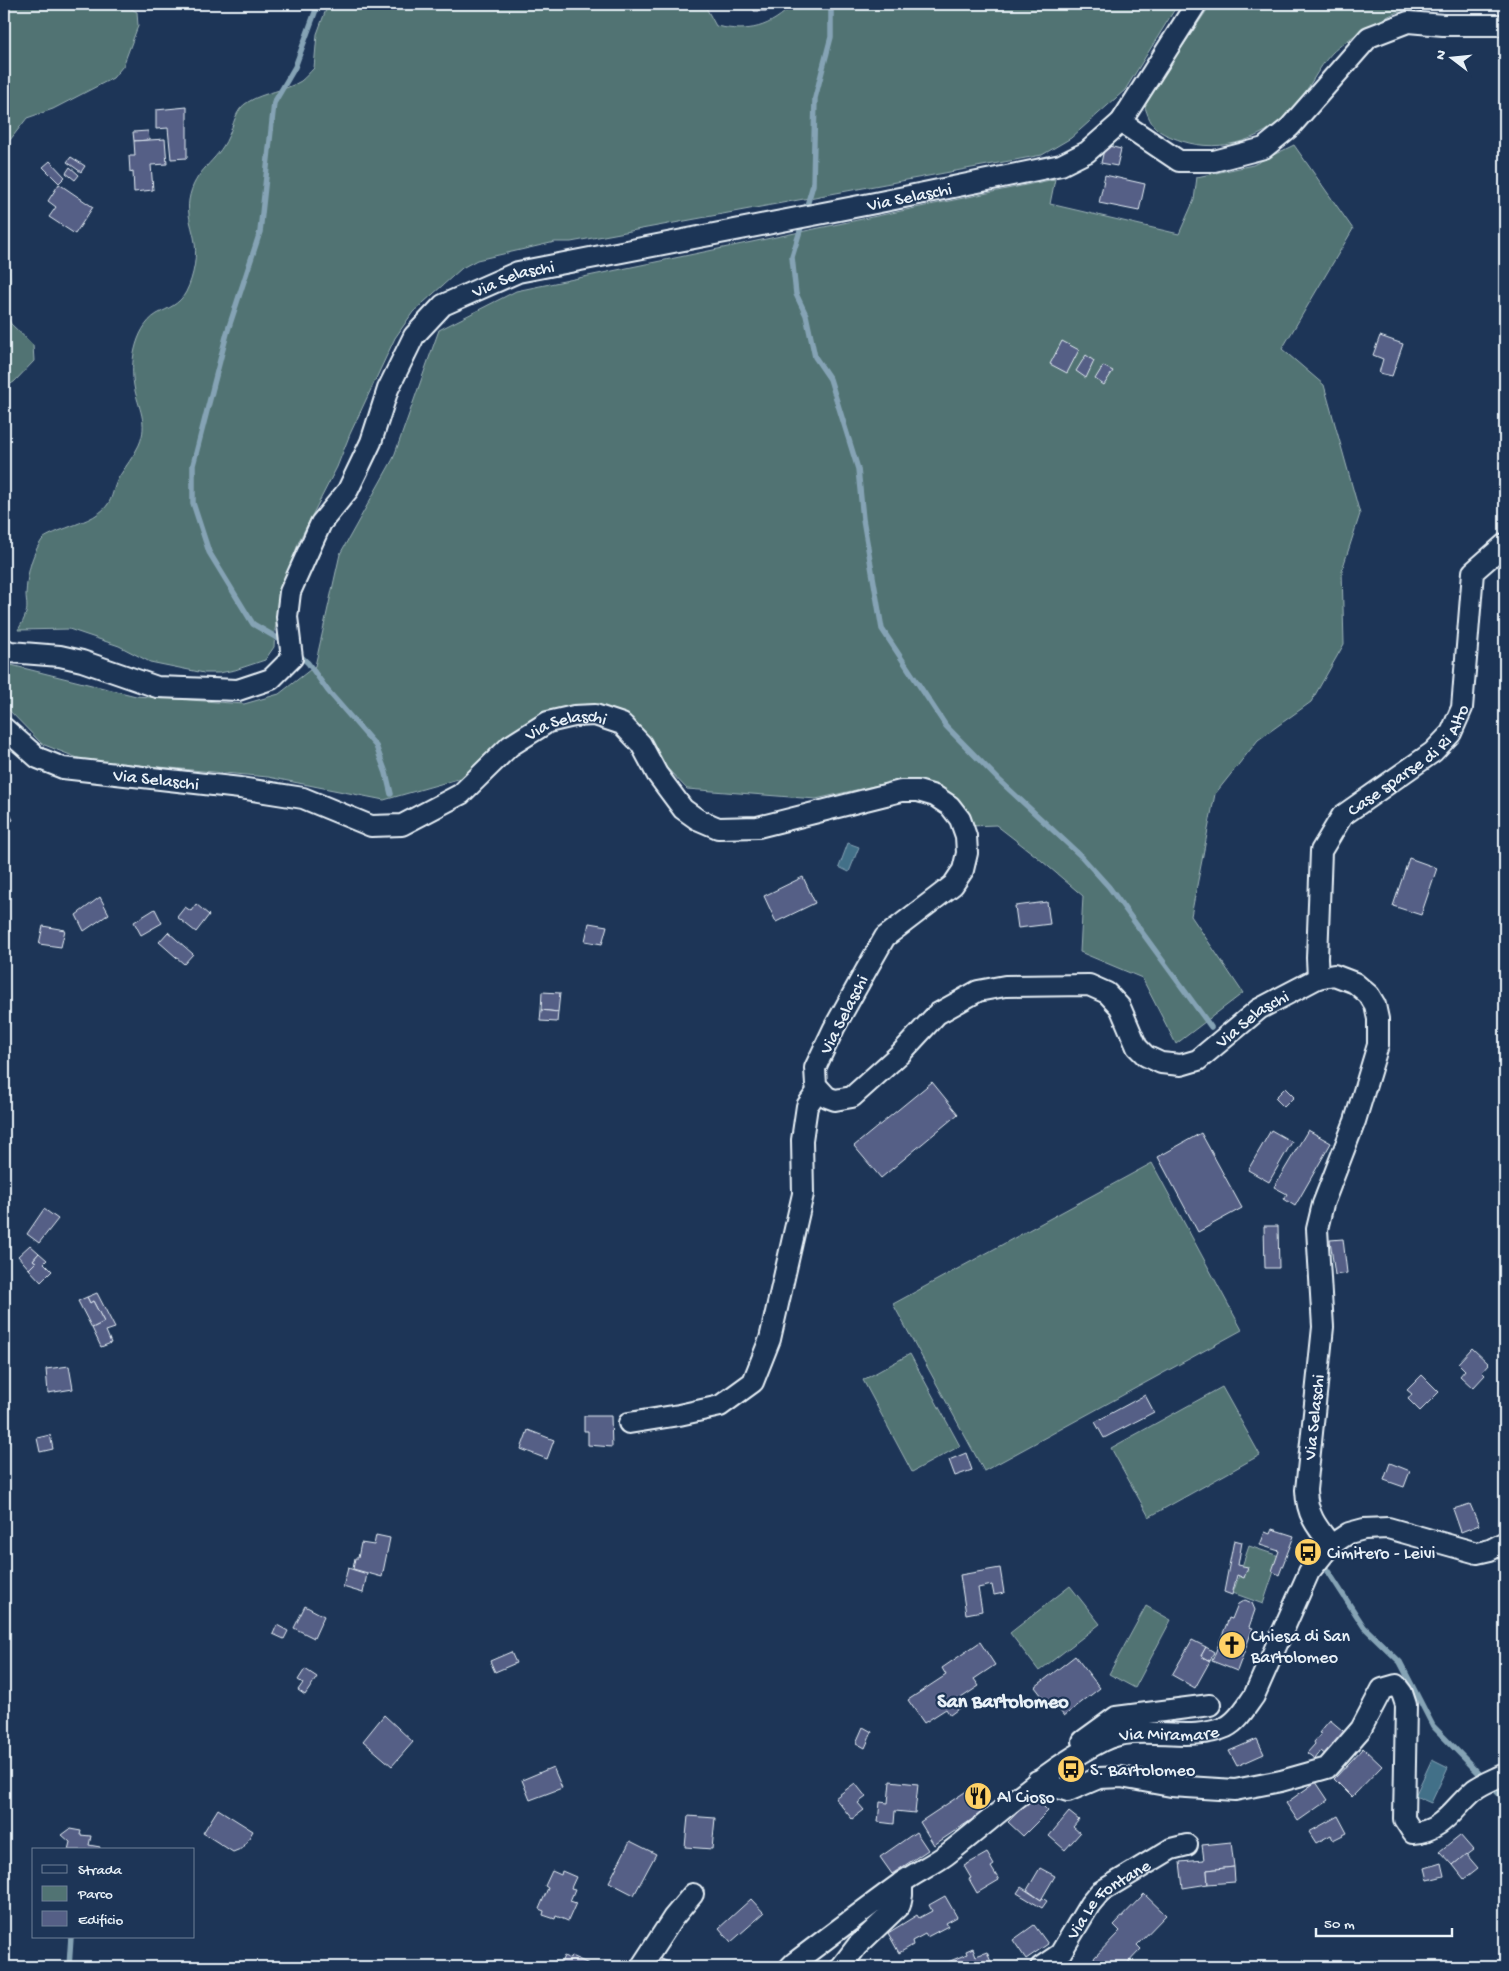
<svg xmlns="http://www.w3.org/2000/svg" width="1509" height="1971" viewBox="0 0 1509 1971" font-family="'Gochi Hand',sans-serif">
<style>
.green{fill:#517373;stroke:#9cb2b6}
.water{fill:#436f88;stroke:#85a3b5}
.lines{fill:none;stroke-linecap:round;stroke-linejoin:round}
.stream{stroke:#85a3b5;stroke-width:5.5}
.building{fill:#555f86;stroke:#e8f1f8}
.minor-casing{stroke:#e8f1f8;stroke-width:24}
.minor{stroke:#1d3557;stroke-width:20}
.labels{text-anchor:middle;stroke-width:4.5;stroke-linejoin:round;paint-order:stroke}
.street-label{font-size:18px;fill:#e8f1f8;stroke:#1d3557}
.poi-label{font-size:18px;fill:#e8f1f8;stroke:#1d3557;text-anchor:start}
.quarter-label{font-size:20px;font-weight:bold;fill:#e8f1f8;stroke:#1d3557}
</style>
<rect width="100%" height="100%" fill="#1d3557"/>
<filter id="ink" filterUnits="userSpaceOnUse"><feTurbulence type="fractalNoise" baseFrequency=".02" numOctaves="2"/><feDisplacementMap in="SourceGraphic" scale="10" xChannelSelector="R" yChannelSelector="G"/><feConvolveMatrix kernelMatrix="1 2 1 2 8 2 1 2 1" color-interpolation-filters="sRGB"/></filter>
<g filter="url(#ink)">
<g class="green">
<path d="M 4,4 L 123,4 L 137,12 L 138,26 L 123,66 L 113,78 L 53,109 L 27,118 L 10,140 L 4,142 Z"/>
<path d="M 328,4 L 704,4 L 716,26 C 750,33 769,28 794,4 L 1178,4 L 1125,90 L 1071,138 L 1042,155 L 571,242 L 555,242 L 477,260 L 462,268 L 413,312 L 395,338 L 350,434 L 337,467 L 299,541 L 281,595 L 275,630 L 274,647 L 265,660 L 235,670 L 219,673 L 204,673 L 150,662 L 119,646 L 69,629 L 18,630 C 21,625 25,618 26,613 C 28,607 26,600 26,594 C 27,576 31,555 42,540 C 47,533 85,523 96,515 C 115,503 110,493 119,477 C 125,467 134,456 139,445 C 149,422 138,408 134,386 C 132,374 132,361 135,349 C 138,336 145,321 157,314 C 168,308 179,305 186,292 C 194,276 198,254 194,237 C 191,224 187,213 189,200 C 194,169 217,163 228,137 C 234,125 235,109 248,102 C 264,92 285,91 301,81 C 306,77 310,72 314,68 L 317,34 Z"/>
<path d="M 1211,4 L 1505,4 L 1505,8 C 1472,7 1432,0 1400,11 C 1381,18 1345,40 1332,53 C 1317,69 1309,90 1295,106 C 1268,139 1222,154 1182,141 C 1157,132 1152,130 1144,104 Z"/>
<path d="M 1294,145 L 1353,229 L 1282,349 L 1324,385 L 1360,514 L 1342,570 L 1344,644 L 1311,702 L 1258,740 L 1215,794 L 1191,916 L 1243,993 L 1176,1044 L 1142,978 L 1080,952 L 1083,896 L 1036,856 L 996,825 L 972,826 L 932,787 L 900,780 L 816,799 L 687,789 L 666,767 L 633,718 L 588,705 L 542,712 L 507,735 L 472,775 L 384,800 L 268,777 L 83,760 L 42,744 L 4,705 L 4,681 L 11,665 L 136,696 L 244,704 L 279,694 L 315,666 L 340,554 L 393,459 L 439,330 L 516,291 L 1055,179 L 1050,204 L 1179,234 L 1194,200 L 1197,177 L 1253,165 Z"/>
<path d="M 4,245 L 9,265 L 10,280 L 4,310 L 11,324 L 33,345 L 34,361 L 14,382 L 4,388 Z"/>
<path d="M 1152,1163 L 1242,1330 L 984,1471 L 893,1304 Z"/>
<path d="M 910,1354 L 960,1446 L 912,1472 L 863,1380 Z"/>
<path d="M 1222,1387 L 1260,1455 L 1149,1517 L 1111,1448 Z"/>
<path d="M 1249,1546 L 1279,1556 L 1263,1604 L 1233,1593 Z"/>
<path d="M 1070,1586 L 1100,1624 L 1039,1671 L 1010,1633 Z"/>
<path d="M 1146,1606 L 1171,1620 L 1135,1688 L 1109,1674 Z"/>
</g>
<g class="water">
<path d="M 848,843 L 859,847 L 849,872 L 839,867 Z"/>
<path d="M 1432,1759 L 1448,1767 L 1431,1803 L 1415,1796 Z"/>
</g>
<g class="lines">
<g class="stream">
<path d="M 805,212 L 813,185 L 815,98 L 831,37 L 831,4"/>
<path d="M 803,221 L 792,257 L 796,294 L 806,315 L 815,357 L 830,379 L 858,469 L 863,519 L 882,629 L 946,726 L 999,780 L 1082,857 L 1109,887 L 1211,1027"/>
<path d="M 284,642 L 253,624 L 209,552 L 193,503 L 193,465 L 227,333 L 260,232 L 274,103 L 295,67 L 318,4"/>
<path d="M 297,653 L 308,663 L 328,691 L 376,746 L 386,773 L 391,794"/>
<path d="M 1324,1565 L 1364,1627 L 1400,1662 L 1433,1726 L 1505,1800"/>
<path d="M 69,1967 L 71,1937"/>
</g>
</g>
<g class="building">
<path d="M 753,4 L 768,4 L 768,11 L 754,11 Z"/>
<path d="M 187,107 L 187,158 L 171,159 L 168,128 L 156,129 L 156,110 Z"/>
<path d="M 148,131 L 149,140 L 134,141 L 133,132 Z"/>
<path d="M 165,139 L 167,164 L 151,165 L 153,190 L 134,192 L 133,171 L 130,172 L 129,156 L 135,156 L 134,141 Z"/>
<path d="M 1105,145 L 1121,149 L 1117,166 L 1101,163 Z"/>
<path d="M 71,157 L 85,166 L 81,172 L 67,162 Z"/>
<path d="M 50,161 L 65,177 L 59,183 L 43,167 Z"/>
<path d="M 70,167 L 79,175 L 75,180 L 66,173 Z"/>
<path d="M 1105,175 L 1145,184 L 1139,211 L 1099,203 Z"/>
<path d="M 59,184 L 93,207 L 75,234 L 49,217 L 56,207 L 48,201 Z"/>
<path d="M 1380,336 L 1403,344 L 1392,376 L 1379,373 L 1383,359 L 1373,355 Z"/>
<path d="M 1062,341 L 1079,350 L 1067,373 L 1050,364 Z"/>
<path d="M 1086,355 L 1094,361 L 1086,378 L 1076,371 Z"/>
<path d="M 1103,366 L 1113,371 L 1104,385 L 1095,379 Z"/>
<path d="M 4,802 L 13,820 L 4,825 Z"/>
<path d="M 1409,858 L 1437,868 L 1421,915 L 1393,906 Z"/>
<path d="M 803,877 L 815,903 L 776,922 L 764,896 Z"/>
<path d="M 100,897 L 109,914 L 84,931 L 76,915 Z"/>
<path d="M 1047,902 L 1050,924 L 1018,928 L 1015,906 Z"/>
<path d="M 196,904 L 209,915 L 196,932 L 177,917 L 185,907 L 191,911 Z"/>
<path d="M 155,909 L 162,923 L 141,935 L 134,922 Z"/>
<path d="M 589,923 L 607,926 L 602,944 L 585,941 Z"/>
<path d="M 43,926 L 65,930 L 61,947 L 39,944 Z"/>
<path d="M 168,932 L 193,954 L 184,964 L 159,942 Z"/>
<path d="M 542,992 L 560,993 L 558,1012 L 541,1010 Z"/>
<path d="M 541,1010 L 558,1012 L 557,1022 L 540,1021 Z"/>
<path d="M 932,1082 L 958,1114 L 881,1178 L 854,1146 Z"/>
<path d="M 1285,1088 L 1294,1097 L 1284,1107 L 1275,1098 Z"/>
<path d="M 1271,1130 L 1292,1142 L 1269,1182 L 1248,1170 Z"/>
<path d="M 1308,1130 L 1331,1143 L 1295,1206 L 1284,1199 L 1287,1194 L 1274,1187 Z"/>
<path d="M 1201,1133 L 1242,1208 L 1198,1232 L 1158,1157 Z"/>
<path d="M 44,1209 L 58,1219 L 39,1243 L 27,1234 Z"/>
<path d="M 1264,1226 L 1278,1226 L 1279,1268 L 1265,1268 Z"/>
<path d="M 1343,1239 L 1347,1273 L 1335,1275 L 1330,1240 Z"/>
<path d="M 30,1245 L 39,1253 L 33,1260 L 36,1262 L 29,1269 L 18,1256 Z"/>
<path d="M 39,1253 L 47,1260 L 44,1263 L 52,1271 L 41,1282 L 29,1269 L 36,1262 L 33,1260 Z"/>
<path d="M 97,1293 L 115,1328 L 106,1331 L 111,1343 L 101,1347 L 92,1328 L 104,1322 L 93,1301 L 90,1303 L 87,1297 Z"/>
<path d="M 87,1297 L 90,1303 L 93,1301 L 104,1322 L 92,1328 L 78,1301 Z"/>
<path d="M 1472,1348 L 1489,1364 L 1482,1372 L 1485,1375 L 1473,1388 L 1460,1376 L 1465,1370 L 1458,1363 Z"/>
<path d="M 69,1366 L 73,1389 L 48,1393 L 46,1369 Z"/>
<path d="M 1422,1375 L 1439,1392 L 1420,1411 L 1408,1399 L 1412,1394 L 1407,1390 Z"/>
<path d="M 1145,1395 L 1154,1412 L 1104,1438 L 1095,1422 Z"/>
<path d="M 584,1416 L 611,1416 L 612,1447 L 588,1445 L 588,1431 L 584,1431 Z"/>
<path d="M 528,1430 L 554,1440 L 547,1459 L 521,1449 Z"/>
<path d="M 50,1435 L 53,1449 L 40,1452 L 37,1438 Z"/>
<path d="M 966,1453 L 972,1470 L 955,1476 L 949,1460 Z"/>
<path d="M 1390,1463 L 1410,1471 L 1404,1487 L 1384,1480 Z"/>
<path d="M 1470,1504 L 1479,1525 L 1461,1532 L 1453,1509 Z"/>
<path d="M 1272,1529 L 1294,1536 L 1279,1575 L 1272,1571 L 1279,1551 L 1260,1545 L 1265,1532 L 1270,1534 Z"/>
<path d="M 376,1535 L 390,1538 L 382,1577 L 353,1569 L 355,1558 L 358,1558 L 361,1543 L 374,1545 Z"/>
<path d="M 1234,1540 L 1242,1542 L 1238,1565 L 1248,1567 L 1244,1578 L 1237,1575 L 1232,1595 L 1224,1592 Z"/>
<path d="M 348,1568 L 367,1574 L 363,1593 L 343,1587 Z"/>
<path d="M 1000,1568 L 1004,1593 L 994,1595 L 992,1585 L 978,1588 L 982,1611 L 966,1614 L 960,1575 Z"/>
<path d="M 1245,1600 L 1252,1603 L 1255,1610 L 1249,1627 L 1253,1628 L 1237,1671 L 1212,1661 L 1229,1618 L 1232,1619 L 1238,1604 Z"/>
<path d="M 305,1606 L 324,1616 L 314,1638 L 294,1628 Z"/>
<path d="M 277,1625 L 288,1631 L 284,1639 L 273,1634 Z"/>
<path d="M 1192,1640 L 1206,1647 L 1201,1656 L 1210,1661 L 1195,1688 L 1172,1675 Z"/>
<path d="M 980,1642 L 995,1665 L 974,1679 L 979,1686 L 961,1698 L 965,1704 L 950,1715 L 946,1709 L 924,1723 L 908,1700 L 946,1675 L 942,1668 Z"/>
<path d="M 1206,1647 L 1214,1652 L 1210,1661 L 1201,1656 Z"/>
<path d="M 511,1652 L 516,1663 L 495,1672 L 490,1661 Z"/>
<path d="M 1075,1656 L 1100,1688 L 1064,1716 L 1056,1706 L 1052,1709 L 1035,1687 Z"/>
<path d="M 305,1669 L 317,1677 L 305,1695 L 298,1690 L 303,1683 L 298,1680 Z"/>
<path d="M 384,1715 L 413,1742 L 392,1766 L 363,1741 Z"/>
<path d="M 1330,1720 L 1349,1736 L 1327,1756 L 1321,1751 L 1315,1759 L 1307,1753 L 1315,1744 L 1314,1742 L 1321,1734 L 1319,1733 Z"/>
<path d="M 863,1727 L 872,1732 L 865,1748 L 856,1743 Z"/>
<path d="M 1257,1739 L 1264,1754 L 1237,1766 L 1229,1751 Z"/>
<path d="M 1363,1748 L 1382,1766 L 1352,1797 L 1334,1779 Z"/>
<path d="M 553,1767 L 562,1788 L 530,1800 L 522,1780 Z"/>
<path d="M 890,1781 L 918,1784 L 915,1813 L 895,1811 L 894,1824 L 878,1822 L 880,1802 L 888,1803 Z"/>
<path d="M 1316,1782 L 1328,1800 L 1298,1821 L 1286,1803 Z"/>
<path d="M 855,1783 L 866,1797 L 858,1803 L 864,1810 L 852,1819 L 835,1798 Z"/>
<path d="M 974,1786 L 989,1808 L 934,1845 L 920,1822 Z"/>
<path d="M 1033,1796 L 1048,1811 L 1023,1836 L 1008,1822 Z"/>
<path d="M 218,1809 L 253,1831 L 243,1848 L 233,1852 L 203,1833 Z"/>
<path d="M 1069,1812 L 1079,1820 L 1073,1827 L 1080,1833 L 1065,1850 L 1049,1836 Z"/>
<path d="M 688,1816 L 715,1818 L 712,1849 L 685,1847 Z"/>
<path d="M 1338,1816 L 1347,1833 L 1333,1840 L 1331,1835 L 1316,1843 L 1309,1832 Z"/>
<path d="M 70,1829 L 81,1831 L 80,1835 L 91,1836 L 89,1845 L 100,1847 L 99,1850 L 68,1850 L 70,1842 L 62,1835 Z"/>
<path d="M 916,1832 L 928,1850 L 892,1874 L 880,1857 Z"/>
<path d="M 1460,1835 L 1473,1850 L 1453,1865 L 1440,1851 Z"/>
<path d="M 630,1841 L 656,1854 L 634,1895 L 609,1882 Z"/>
<path d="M 1231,1842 L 1234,1867 L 1207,1870 L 1208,1884 L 1183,1888 L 1180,1862 L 1204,1860 L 1202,1845 Z"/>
<path d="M 987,1853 L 994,1865 L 991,1867 L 999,1880 L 977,1893 L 969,1879 L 971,1878 L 964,1866 Z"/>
<path d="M 1466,1854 L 1478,1868 L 1464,1879 L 1453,1865 Z"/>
<path d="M 1441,1863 L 1444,1876 L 1428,1880 L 1425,1868 Z"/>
<path d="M 1234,1867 L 1235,1882 L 1208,1884 L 1207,1870 Z"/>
<path d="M 1040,1868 L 1055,1876 L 1041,1900 L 1027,1890 Z"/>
<path d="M 552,1871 L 561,1875 L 562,1871 L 576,1877 L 571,1888 L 575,1889 L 570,1901 L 576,1903 L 568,1921 L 556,1916 L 555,1919 L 543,1915 L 544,1911 L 539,1909 L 548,1888 L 545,1886 Z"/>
<path d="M 1021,1887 L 1041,1900 L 1042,1898 L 1047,1901 L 1042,1908 L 1017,1893 Z"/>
<path d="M 1144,1894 L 1166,1915 L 1137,1945 L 1141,1949 L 1124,1967 L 1098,1967 L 1091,1961 L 1120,1931 L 1114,1925 Z"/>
<path d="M 945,1896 L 957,1917 L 946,1923 L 948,1926 L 927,1937 L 925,1934 L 912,1941 L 913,1945 L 899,1953 L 888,1933 L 917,1915 L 919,1918 L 932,1911 L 929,1905 Z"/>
<path d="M 751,1899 L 764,1913 L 731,1942 L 719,1928 Z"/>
<path d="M 1034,1925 L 1048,1944 L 1026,1959 L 1013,1940 Z"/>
<path d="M 973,1948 L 976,1956 L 987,1952 L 993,1967 L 944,1967 L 943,1964 L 967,1954 L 966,1951 Z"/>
<path d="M 564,1956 L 570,1959 L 571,1956 L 589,1964 L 587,1967 L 550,1967 L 553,1962 L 560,1965 Z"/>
<path d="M 656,1957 L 679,1967 L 652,1967 Z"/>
</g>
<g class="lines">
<g class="minor-casing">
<g id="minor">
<path d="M 1121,122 L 1179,161 L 1214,161 L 1264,148 L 1290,127 L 1369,37 L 1408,22 L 1443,25 L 1505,25"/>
<path id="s1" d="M 4,649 L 10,652 L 60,656 L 82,661 L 157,687 L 238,690 L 271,679 L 292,658 L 287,617 L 290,592 L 321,523 L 348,490 L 371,442 L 388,389 L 414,336 L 443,305 L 518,272 L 875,203 L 1061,165 L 1087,152 L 1121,122 L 1196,4"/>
<path id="s2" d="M 4,728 L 38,758 L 63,768 L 240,788 L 303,798 L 371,826 L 402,825 L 461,794 L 510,746 L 548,722 L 574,716 L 595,715 L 622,724 L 641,744 L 657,774 L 683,809 L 697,819 L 718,828 L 758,827 L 901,791 L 918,791 L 935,796 L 950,806 L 960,819 L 966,836 L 967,853 L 963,870 L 953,885 L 885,937 L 869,965 L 834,1028 L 815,1068 L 816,1085 L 827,1097 L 835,1100 L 852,1097 L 901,1053 L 937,1014 L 978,991 L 1005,986 L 1089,985 L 1107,993 L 1120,1007 L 1137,1047 L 1146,1056 L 1161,1063 L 1181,1065 L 1198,1060 L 1259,1009 L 1318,978 L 1334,975 L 1355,983 L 1369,995 L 1375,1005 L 1378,1019 L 1378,1045 L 1355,1121 L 1323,1204 L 1317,1229 L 1323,1327 L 1306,1490 C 1307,1515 1316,1526 1331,1545"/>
<path id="s3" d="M 1318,978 L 1317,958 L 1321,851 L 1342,816 L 1433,752 L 1451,733 L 1462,708 L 1473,572 L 1505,544"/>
<path d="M 629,1423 L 679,1415 L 720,1406 L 753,1382 L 770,1339 L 803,1194 L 802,1140 L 807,1106 L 819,1089"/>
<path d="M 1083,1741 L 1116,1717 L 1210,1705"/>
<path d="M 1037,1781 L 1068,1791 L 1099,1778 L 1121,1777 L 1171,1786 L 1235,1790 L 1281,1781 L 1327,1768 L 1361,1729 L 1382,1689 L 1396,1685 L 1402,1693 L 1406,1705 L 1404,1819 L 1413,1833 C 1443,1831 1453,1808 1474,1790 C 1483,1783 1495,1779 1505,1774"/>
<path d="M 641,1967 L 673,1918 L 693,1894"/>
<path id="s4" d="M 790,1967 L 794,1963 C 830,1936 865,1909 901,1883 C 915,1873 932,1865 946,1855 C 997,1816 1044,1770 1102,1741 C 1141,1722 1187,1744 1226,1727 C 1238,1721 1246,1707 1254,1696 L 1309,1572 L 1331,1545 L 1349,1533 L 1364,1529 L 1388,1528 L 1477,1553 L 1490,1550 L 1505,1542"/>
<path d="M 841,1967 L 857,1946 L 900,1905 L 902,1895 L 902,1882"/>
<path id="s5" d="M 1041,1967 L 1060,1954 L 1090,1904 L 1100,1892 L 1171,1849 L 1187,1845"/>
</g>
</g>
<use href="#minor" class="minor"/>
</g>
</g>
<defs>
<g id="bus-disc" transform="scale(1.4375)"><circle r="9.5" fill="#ffd166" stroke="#1d3557"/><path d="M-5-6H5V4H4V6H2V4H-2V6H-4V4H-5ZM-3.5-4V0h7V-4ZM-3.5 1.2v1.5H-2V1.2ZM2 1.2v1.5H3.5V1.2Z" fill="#111"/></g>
<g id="church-disc" transform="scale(1.4375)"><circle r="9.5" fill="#ffd166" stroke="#1d3557"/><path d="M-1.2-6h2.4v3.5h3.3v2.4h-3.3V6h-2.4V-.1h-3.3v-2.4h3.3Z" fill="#111"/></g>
<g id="restaurant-disc" transform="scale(1.4375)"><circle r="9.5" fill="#ffd166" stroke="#1d3557"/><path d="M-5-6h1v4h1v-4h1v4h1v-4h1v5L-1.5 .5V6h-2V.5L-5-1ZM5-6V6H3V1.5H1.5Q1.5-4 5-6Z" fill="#111"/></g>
</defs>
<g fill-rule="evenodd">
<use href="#bus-disc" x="1308" y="1552"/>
<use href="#church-disc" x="1232" y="1645"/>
<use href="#bus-disc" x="1071" y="1769"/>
<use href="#restaurant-disc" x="978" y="1796"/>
</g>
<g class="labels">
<g class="street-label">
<text dy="6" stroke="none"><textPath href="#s1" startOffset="1180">Via Selaschi</textPath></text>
<text dy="6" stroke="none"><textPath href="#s1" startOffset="775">Via Selaschi</textPath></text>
<text dy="6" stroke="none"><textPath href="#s2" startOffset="616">Via Selaschi</textPath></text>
<text dy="6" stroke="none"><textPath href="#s3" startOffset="256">Case sparse di Ri Alto</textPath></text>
<text dy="6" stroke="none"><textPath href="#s2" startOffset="166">Via Selaschi</textPath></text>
<text transform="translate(843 1014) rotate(-63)" y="6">Via Selaschi</text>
<text dy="6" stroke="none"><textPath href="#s2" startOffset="1936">Via Selaschi</textPath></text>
<text transform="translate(1313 1417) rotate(-84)" y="6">Via Selaschi</text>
<text dy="6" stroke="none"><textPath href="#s4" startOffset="454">Via Miramare</textPath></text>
<text dy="6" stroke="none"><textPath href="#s5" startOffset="98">Via Le Fontane</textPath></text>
</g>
<g class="poi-label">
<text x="1327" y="1558">Cimitero - Leivi</text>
<text x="1251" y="1641">Chiesa di San<tspan x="1251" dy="21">Bartolomeo</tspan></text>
<text x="1090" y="1775">S. Bartolomeo</text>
<text x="997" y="1802">Al Cioso</text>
</g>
<g class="quarter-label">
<text x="1003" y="1707">San Bartolomeo</text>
</g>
</g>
<rect width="1509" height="1971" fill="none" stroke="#1d3557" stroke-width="20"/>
<rect x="10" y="10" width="1489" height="1951" fill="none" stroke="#e8f1f8" stroke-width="2" filter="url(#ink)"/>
<rect x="32" y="1848" width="162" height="90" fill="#1d3557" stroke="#6e8097"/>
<rect x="42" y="1865" width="25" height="8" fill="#1d3557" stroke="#6e8097"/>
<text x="78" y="1874" font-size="15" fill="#e8f1f8">Strada</text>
<rect x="42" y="1886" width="25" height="15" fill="#517373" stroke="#6e8097"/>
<text x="78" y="1898" font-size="15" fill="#e8f1f8">Parco</text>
<rect x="42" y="1911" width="25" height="15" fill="#555f86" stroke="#6e8097"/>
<text x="78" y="1924" font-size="15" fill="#e8f1f8">Edificio</text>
<g transform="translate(1452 58) rotate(286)" stroke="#1d3557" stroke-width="4" paint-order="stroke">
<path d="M0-4L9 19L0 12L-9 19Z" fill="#e8f1f8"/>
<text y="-8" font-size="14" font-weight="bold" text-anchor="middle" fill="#e8f1f8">N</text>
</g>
<path d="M1316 1928v8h136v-8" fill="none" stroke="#e8f1f8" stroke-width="2.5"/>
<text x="1324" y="1928" font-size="15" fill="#e8f1f8" stroke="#1d3557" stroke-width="4" paint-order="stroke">50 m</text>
</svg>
